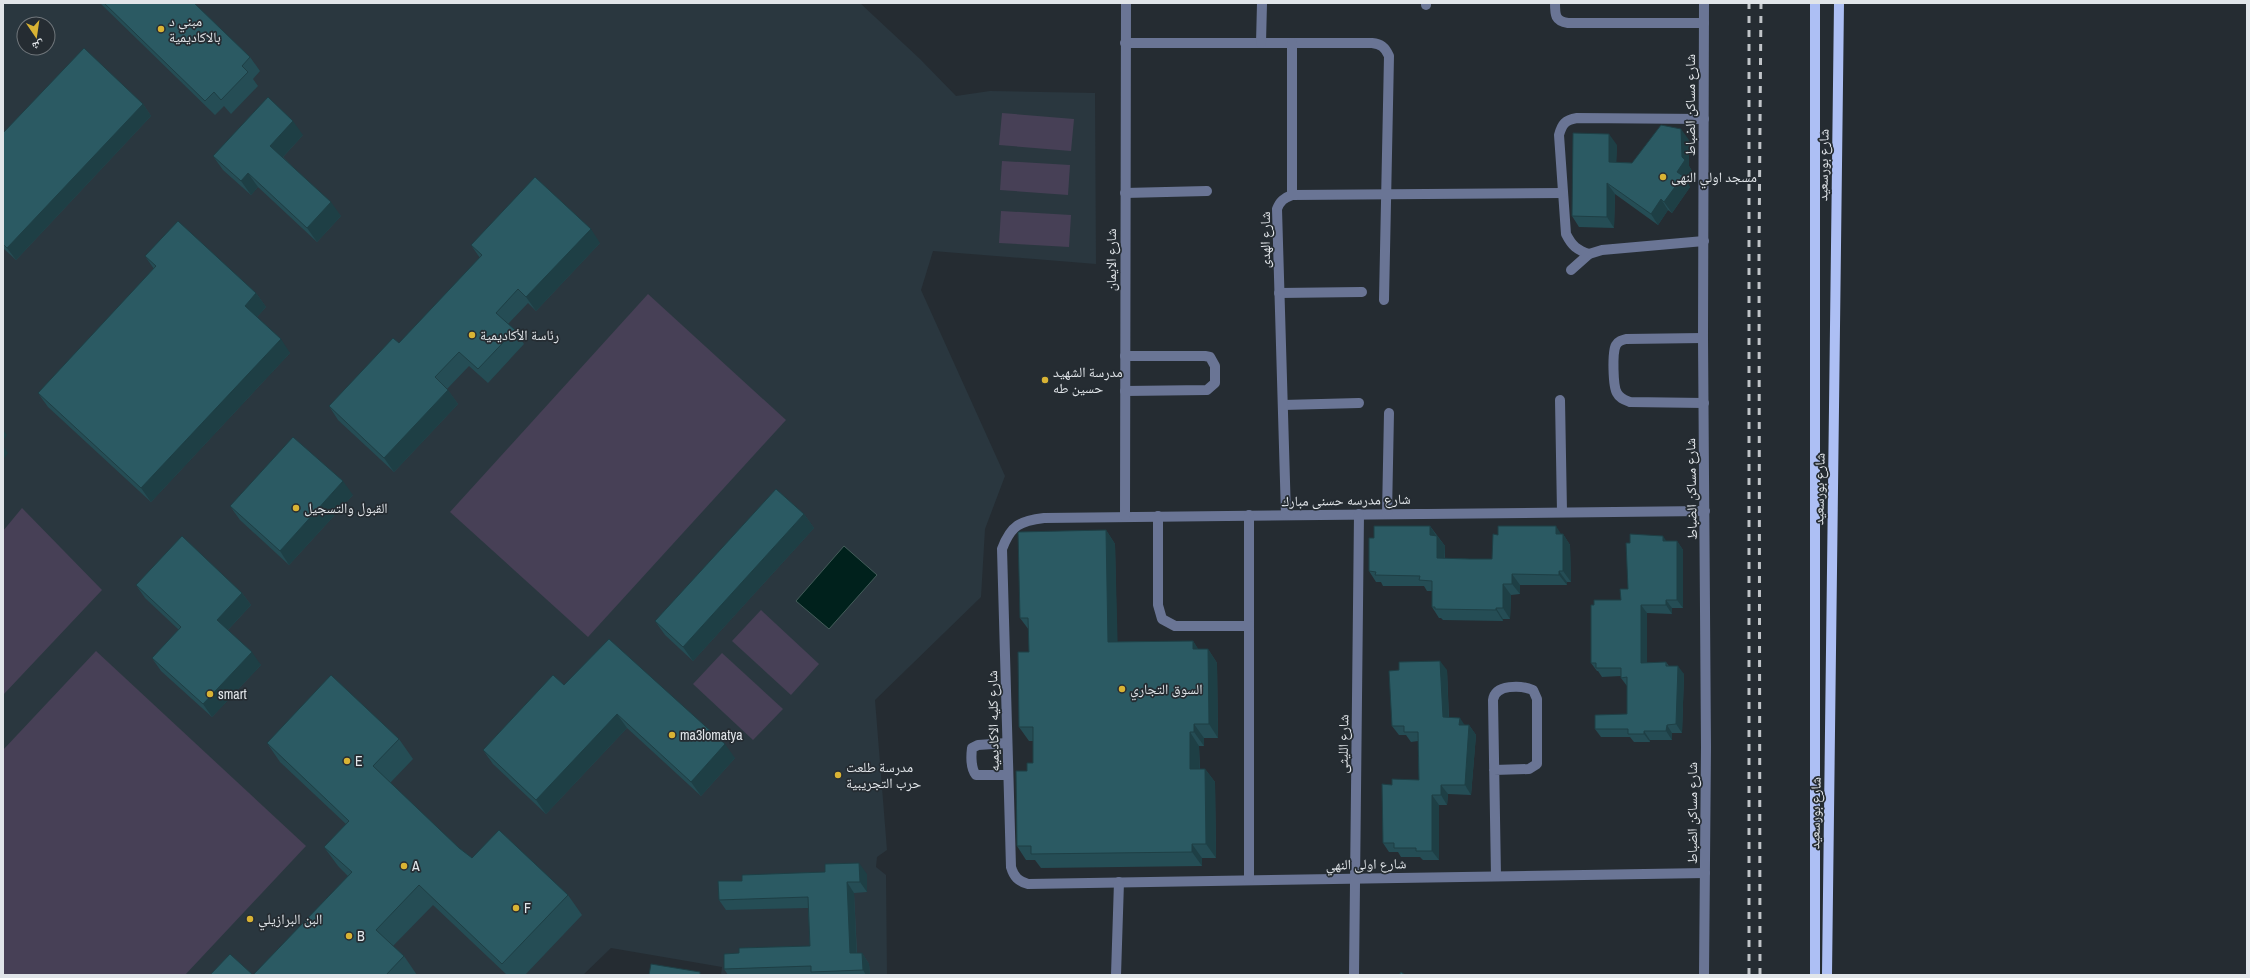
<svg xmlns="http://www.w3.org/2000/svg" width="2250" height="978" viewBox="0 0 2250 978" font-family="'Archivo Narrow','Noto Naskh Arabic',sans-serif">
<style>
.built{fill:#2a373f;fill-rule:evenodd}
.green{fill:#474056}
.water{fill:#00211c;stroke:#445c5a}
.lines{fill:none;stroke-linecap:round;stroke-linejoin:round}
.minor{stroke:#6a7595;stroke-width:10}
.major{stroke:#adbff4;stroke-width:10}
.rail{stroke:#c0c4c8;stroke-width:3;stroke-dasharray:7 7;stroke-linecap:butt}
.wall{fill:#254d55}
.shaded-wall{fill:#1e3f45}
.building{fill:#2b5a63;stroke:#1e3f45}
.poi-dot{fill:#d9b334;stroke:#252c32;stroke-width:1.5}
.labels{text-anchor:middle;stroke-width:3.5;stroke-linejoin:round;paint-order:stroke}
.poi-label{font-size:14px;fill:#e1e5e9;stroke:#252c32;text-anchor:start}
.street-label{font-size:14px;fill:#e1e5e9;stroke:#252c32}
</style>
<rect width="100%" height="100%" fill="#252c32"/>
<path class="built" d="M 3,3 L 860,3 L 920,59 L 956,96 L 990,91 L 1095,93 L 1096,264 L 933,251 L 921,290 L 1005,476 L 985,529 L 981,597 L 875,700 L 887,850 L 877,857 L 876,867 L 886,875 L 887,975 L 721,975 L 722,967 L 611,948 L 583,975 L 3,975 ZM 24,24 L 48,24 L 48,48 L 24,48 Z"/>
<g class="green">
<path d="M 1002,113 L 1074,119 L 1071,151 L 999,145 Z"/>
<path d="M 1002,161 L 1070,165 L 1068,195 L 1000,190 Z"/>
<path d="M 1001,211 L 1071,215 L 1069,247 L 999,243 Z"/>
<path d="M 648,294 L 786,420 L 588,637 L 450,512 Z"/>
<path d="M 22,508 L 102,590 L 3,695 L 3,531 Z"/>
<path d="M 761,610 L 819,664 L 791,695 L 732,641 Z"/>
<path d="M 96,651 L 306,846 L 185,975 L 3,975 L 3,750 Z"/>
<path d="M 722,653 L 783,709 L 753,740 L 693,684 Z"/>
</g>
<path class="water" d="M 844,546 L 877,575 L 829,629 L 796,601 Z"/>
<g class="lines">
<g class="minor">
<path d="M 1555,3 C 1555,15 1555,21 1568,23 L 1704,23"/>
<path d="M 1426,5 L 1426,3"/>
<path d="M 1125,43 L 1372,43 C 1381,44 1385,47 1389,56 L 1384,300"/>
<path d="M 1261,43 L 1262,3"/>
<path d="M 1292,43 L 1292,195"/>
<path d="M 1125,193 L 1207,191"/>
<path d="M 1589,254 C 1577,250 1572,246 1566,234 L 1559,135 C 1562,124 1565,120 1577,118 L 1704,119"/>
<path d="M 1571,270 L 1589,254 L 1602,250 L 1704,241"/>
<path d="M 1279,293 L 1362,292"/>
<path d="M 1703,338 L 1626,339 C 1622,340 1618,341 1616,345 C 1612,352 1613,387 1617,393 C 1620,399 1625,400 1630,402 L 1704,403"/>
<path d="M 1125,391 L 1207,390 L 1215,383 L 1215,366 L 1210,357 L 1205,356 L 1125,356"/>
<path d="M 1560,400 L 1562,512"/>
<path d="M 1283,405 L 1359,403"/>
<path d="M 1705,511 L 1044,518 C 1020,521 1011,525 1002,549 L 1011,867 C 1014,877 1018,881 1028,884 L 1705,873"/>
<path d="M 1387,514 L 1389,413"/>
<path d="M 1249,515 L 1249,880"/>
<path d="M 1286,515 L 1277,209 C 1280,201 1284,198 1292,195 L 1563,193"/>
<path d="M 1125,516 L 1126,3"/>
<path d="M 1158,516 L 1158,605 L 1162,619 L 1175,626 L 1249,626"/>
<path d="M 1007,743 L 978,745 L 972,748 C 971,756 971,769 976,775 L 1008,775"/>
<path d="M 1494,770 L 1529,769 L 1537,764 L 1537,699 L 1533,690 C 1521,685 1495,684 1493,700 L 1496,876"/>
<path d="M 1116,975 L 1119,882"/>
<path d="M 1354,975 L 1359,514"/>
<path d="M 1704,975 L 1706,747 L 1703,338 L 1704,3"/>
</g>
<g class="major">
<path d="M 1815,975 L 1815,3"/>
<path d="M 1827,975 L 1839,3"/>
</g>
<g class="rail">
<path d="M 1749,975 L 1749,3"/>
<path d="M 1760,975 L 1759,251 L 1761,3"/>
</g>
</g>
<g class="wall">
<path d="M 100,3 L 194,3 L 250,57 L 260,71 L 253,79 L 258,86 L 231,114 L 224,106 L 215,115 Z"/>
<path d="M 143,104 L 151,116 L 16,260 L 3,248 L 3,133 Z"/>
<path d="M 303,135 L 283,157 L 341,216 L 317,242 L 258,187 L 251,195 L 223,170 L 213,156 Z"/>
<path d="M 1689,140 L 1689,166 L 1692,171 L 1686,181 L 1690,187 L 1672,213 L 1668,210 L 1658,225 L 1615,194 L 1614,228 L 1579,227 L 1572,216 L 1617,145 L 1616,162 L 1632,163 Z"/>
<path d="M 600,243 L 536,311 L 528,303 L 508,324 L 515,330 L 524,344 L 488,383 L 469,366 L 447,389 L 458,404 L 394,472 L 338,420 L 329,406 L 399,343 L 480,258 L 471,245 Z"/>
<path d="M 145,256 L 256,293 L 266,307 L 257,317 L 290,353 L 151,502 L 48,407 L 38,393 L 154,269 Z"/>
<path d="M 353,495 L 289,565 L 240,520 L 230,506 Z"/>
<path d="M 804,514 L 814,528 L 693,661 L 665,635 L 655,621 Z"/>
<path d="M 1430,526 L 1445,546 L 1445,558 L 1470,559 L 1492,559 L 1561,534 L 1563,534 L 1570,545 L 1571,582 L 1567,582 L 1567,585 L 1520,585 L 1520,594 L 1511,595 L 1510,619 L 1503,619 L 1503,621 L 1443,620 L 1441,618 L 1439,618 L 1432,607 L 1432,591 L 1427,591 L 1424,586 L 1383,586 L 1381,582 L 1376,582 L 1369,571 Z"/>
<path d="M 1106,530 L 1115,544 L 1117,642 L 1193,641 L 1198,649 L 1208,649 L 1217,663 L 1218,738 L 1204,738 L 1204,746 L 1199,746 L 1200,769 L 1205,769 L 1215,782 L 1216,858 L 1202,858 L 1202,866 L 1041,868 L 1035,860 L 1026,860 L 1017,846 L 1027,771 L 1033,763 L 1033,741 L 1029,741 L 1019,727 L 1029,652 L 1029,630 L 1020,618 Z"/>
<path d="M 1667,541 L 1677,541 L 1683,550 L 1683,608 L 1672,608 L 1672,614 L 1647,613 L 1647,663 L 1666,662 L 1669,666 L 1684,674 L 1682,733 L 1672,733 L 1672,740 L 1650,740 L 1650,742 L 1634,742 L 1630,737 L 1601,737 L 1595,729 L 1627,714 L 1627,686 L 1621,678 L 1621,676 L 1602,677 L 1598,671 L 1597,671 L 1591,663 L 1594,605 L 1621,600 Z"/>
<path d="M 136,585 L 242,593 L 251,605 L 228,630 L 261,665 L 212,717 L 161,671 L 152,658 L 179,630 L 145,598 Z"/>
<path d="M 1447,670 L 1449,718 L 1465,725 L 1469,725 L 1476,735 L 1471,795 L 1448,794 L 1447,805 L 1439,805 L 1439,860 L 1423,860 L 1420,857 L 1401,857 L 1398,852 L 1389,852 L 1383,843 L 1392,785 L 1419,780 L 1418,741 L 1411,742 L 1406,735 L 1399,735 L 1392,726 Z"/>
<path d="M 564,685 L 735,758 L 701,796 L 627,728 L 546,814 L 493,764 L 483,750 Z"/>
<path d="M 399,739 L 413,759 L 390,783 L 459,848 L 472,858 L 568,895 L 582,915 L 525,975 L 507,975 L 433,905 L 393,946 L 404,956 L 417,975 L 253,975 L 348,876 L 338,866 L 324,847 L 346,824 L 280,762 L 267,743 Z"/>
<path d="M 867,874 L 867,892 L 854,893 L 857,953 L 862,953 L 869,964 L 870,975 L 728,975 L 724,969 L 739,953 L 810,946 L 808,908 L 726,910 L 719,900 L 742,881 Z"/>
</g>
<g class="shaded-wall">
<path d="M 143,104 L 151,116 L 16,260 L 7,248 Z"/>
<path d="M 293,121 L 303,135 L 280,160 L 270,146 Z"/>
<path d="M 1681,129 L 1689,140 L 1689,166 L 1692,171 L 1686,181 L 1690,187 L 1672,213 L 1664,202 L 1677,172 L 1682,157 Z"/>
<path d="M 1609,134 L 1617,145 L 1616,173 L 1609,162 Z"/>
<path d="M 248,173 L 258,187 L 251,195 L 241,181 Z"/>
<path d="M 1607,183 L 1615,194 L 1614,228 L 1607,217 Z"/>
<path d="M 1661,199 L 1668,210 L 1658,225 L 1651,214 Z"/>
<path d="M 331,202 L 341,216 L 317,242 L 307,228 Z"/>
<path d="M 591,229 L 600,243 L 536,311 L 526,297 Z"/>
<path d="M 256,293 L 266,307 L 255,319 L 245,306 Z"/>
<path d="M 281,339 L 290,353 L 151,502 L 141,488 Z"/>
<path d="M 448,390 L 458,404 L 394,472 L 384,458 Z"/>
<path d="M 3,430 L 7,435 L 3,441 Z"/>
<path d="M 3,446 L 8,453 L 3,460 Z"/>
<path d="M 343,481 L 353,495 L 289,565 L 280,551 Z"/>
<path d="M 804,514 L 814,528 L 693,661 L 683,647 Z"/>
<path d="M 1430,526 L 1437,537 L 1430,535 Z"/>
<path d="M 1556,526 L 1563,537 L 1563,534 L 1570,545 L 1571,582 L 1563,571 L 1556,534 Z"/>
<path d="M 1106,530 L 1115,544 L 1118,656 L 1108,642 Z"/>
<path d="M 1437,536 L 1445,546 L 1444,568 L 1437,558 Z"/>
<path d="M 1663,536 L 1669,545 L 1663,541 Z"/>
<path d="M 1677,541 L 1683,550 L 1683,608 L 1677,600 Z"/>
<path d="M 1559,571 L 1567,582 L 1567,585 L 1559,575 Z"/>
<path d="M 1512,574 L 1520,585 L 1520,594 L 1512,584 Z"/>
<path d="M 1503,584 L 1511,595 L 1510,619 L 1503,608 Z"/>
<path d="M 242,593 L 251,605 L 226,632 L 217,620 Z"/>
<path d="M 1666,600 L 1672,608 L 1672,614 L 1666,605 Z"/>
<path d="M 1641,605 L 1647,613 L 1647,671 L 1641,663 Z"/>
<path d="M 1496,608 L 1503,619 L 1503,621 L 1496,610 Z"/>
<path d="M 1193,641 L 1202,655 L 1193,649 Z"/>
<path d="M 1208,649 L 1217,663 L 1218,738 L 1209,724 Z"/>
<path d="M 252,652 L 261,665 L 212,717 L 203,704 Z"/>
<path d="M 1440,661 L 1447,670 L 1449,727 L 1443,717 Z"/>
<path d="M 1678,666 L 1684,674 L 1682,733 L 1676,724 Z"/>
<path d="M 617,714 L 627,728 L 546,814 L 536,800 Z"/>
<path d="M 1460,718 L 1466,727 L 1459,725 Z"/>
<path d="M 1194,724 L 1204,738 L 1204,746 L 1194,732 Z"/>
<path d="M 1469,725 L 1476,735 L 1471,795 L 1465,785 Z"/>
<path d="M 1667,725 L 1672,733 L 1672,740 L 1666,731 Z"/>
<path d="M 1644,731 L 1650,740 L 1650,742 L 1644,734 Z"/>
<path d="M 1190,732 L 1199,746 L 1200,783 L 1190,769 Z"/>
<path d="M 725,744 L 735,758 L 701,796 L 691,782 Z"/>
<path d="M 1205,769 L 1215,782 L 1216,858 L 1206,844 Z"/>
<path d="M 1441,785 L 1448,794 L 1447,805 L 1441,795 Z"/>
<path d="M 1432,795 L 1439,805 L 1439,860 L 1432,851 Z"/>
<path d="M 1192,844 L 1202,858 L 1202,866 L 1192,852 Z"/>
<path d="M 859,863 L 867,874 L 867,892 L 860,882 Z"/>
<path d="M 847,882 L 854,893 L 857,964 L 850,953 Z"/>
<path d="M 862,953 L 869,964 L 870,975 L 866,975 L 863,970 Z"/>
</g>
<g class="building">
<path d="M 104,3 L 194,3 L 250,57 L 242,66 L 248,72 L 221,100 L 214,92 L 205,101 Z"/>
<path d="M 84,48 L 143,104 L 7,248 L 3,244 L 3,133 Z"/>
<path d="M 268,97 L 293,121 L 270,146 L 331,202 L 307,228 L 248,173 L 241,181 L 213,156 Z"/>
<path d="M 1661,125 L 1681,129 L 1682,157 L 1685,160 L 1677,172 L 1683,176 L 1664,202 L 1661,199 L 1651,214 L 1607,183 L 1607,217 L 1572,216 L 1573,133 L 1609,134 L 1609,162 L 1632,163 Z"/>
<path d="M 535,177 L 591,229 L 526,297 L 518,289 L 496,313 L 515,330 L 478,369 L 459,352 L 435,377 L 448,390 L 384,458 L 329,406 L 393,338 L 399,343 L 482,255 L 471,245 Z"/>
<path d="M 178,221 L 256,293 L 245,306 L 281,339 L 141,488 L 38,393 L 156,266 L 145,256 Z"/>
<path d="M 293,437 L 343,481 L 280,551 L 230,506 Z"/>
<path d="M 776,489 L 804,514 L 683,647 L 655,621 Z"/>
<path d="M 1374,526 L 1430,526 L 1430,535 L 1437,536 L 1437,558 L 1470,559 L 1492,559 L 1493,534 L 1498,535 L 1498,526 L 1556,526 L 1556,534 L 1563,534 L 1563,571 L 1559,571 L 1559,575 L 1512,574 L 1512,584 L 1503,584 L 1503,608 L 1496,608 L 1496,610 L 1435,609 L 1435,607 L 1432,607 L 1432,581 L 1419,580 L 1420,576 L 1375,575 L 1376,572 L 1369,571 L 1369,538 L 1374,538 Z"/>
<path d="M 1106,530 L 1108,642 L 1193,641 L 1193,649 L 1208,649 L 1209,724 L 1194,724 L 1194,732 L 1190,732 L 1190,769 L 1205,769 L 1206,844 L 1192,844 L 1192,852 L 1031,854 L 1031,846 L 1017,846 L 1016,771 L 1027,771 L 1027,763 L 1033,763 L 1033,727 L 1019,727 L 1018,652 L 1029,652 L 1028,618 L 1020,618 L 1018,532 Z"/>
<path d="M 1630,534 L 1663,536 L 1663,541 L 1677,541 L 1677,600 L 1666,600 L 1666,605 L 1641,605 L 1641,663 L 1666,662 L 1666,666 L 1678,666 L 1676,724 L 1667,725 L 1666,731 L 1644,731 L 1644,734 L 1628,734 L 1628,729 L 1595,729 L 1595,715 L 1627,714 L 1627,677 L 1621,678 L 1621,668 L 1596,668 L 1596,663 L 1591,663 L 1591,605 L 1594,605 L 1594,600 L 1621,600 L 1620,589 L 1628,589 L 1626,543 L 1630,543 Z"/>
<path d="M 182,536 L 242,593 L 217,620 L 252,652 L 203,704 L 152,658 L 181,627 L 136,585 Z"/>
<path d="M 609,639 L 725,744 L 691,782 L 617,714 L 536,800 L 483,750 L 553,675 L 564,685 Z"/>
<path d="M 1440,661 L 1443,717 L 1460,718 L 1459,725 L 1469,725 L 1465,785 L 1441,785 L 1441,795 L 1432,795 L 1432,851 L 1416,851 L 1416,848 L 1394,848 L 1394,843 L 1383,843 L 1382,784 L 1392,785 L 1392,779 L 1419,780 L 1418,732 L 1404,732 L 1404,726 L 1392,726 L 1389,671 L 1399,670 L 1399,662 Z"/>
<path d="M 331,675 L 399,739 L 373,766 L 459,848 L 472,858 L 499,830 L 568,895 L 502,964 L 419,885 L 376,930 L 404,956 L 386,975 L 253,975 L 352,872 L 324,847 L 349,821 L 267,743 Z"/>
<path d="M 859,863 L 860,882 L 847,882 L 850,953 L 862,953 L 863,970 L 811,972 L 811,966 L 724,969 L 724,954 L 739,953 L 739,948 L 810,946 L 808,897 L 719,900 L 718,881 L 742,881 L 742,875 L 825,872 L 825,864 Z"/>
<path d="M 230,954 L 253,975 L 210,975 Z"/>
<path d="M 651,964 L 700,972 L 700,975 L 649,975 Z"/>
<path d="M 1401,972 L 1405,975 L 1399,975 Z"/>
</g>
<g class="poi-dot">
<circle cx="161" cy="29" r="4"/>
<circle cx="1663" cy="177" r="4"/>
<circle cx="472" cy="335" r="4"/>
<circle cx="1045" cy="380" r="4"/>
<circle cx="296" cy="508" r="4"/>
<circle cx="1122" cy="689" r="4"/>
<circle cx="210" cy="694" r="4"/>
<circle cx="672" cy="735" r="4"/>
<circle cx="347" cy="761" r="4"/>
<circle cx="838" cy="775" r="4"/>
<circle cx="404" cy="866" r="4"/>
<circle cx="516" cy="908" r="4"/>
<circle cx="250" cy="919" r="4"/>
<circle cx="349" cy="936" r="4"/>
</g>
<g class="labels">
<g class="poi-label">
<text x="169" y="26">مبني د<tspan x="169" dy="16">بالاكاديمية</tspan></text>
<text x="1671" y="182">مسجد اولي النهى</text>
<text x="480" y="340">رئاسة الأكاديمية</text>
<text x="1053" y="377">مدرسة الشهيد<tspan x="1053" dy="16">حسين طه</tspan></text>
<text x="304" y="513">القبول والتسجيل</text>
<text x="1130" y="694">السوق التجاري</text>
<text x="218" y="699">smart</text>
<text x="680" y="740">ma3lomatya</text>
<text x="355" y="766">E</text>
<text x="846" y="772">مدرسة طلعت<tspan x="846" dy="16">حرب التجريبية</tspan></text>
<text x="412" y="871">A</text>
<text x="524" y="913">F</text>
<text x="258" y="924">البن البرازيلي</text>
<text x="357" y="941">B</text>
</g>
<g class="street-label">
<text transform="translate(1690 105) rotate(-90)" y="5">شارع مساكن الضباط</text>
<text transform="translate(1823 165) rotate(-89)" y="5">شارع بورسعيد</text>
<text transform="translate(1265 240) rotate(-90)" y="5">شارع الهدى</text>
<text transform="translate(1111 260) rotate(-90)" y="5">شارع الايمان</text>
<text transform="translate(1691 489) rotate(-91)" y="5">شارع مساكن الضباط</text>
<text transform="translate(1819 489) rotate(-89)" y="5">شارع بورسعيد</text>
<text transform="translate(1346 500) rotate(-1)" y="5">شارع مدرسه حسنى مبارك</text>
<text transform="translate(993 721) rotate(-91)" y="5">شارع كليه الاكاديميه</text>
<text transform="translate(1343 744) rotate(-89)" y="5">شارع الليثى</text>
<text transform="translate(1692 813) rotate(-90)" y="5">شارع مساكن الضباط</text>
<text transform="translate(1815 813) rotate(-89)" y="5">شارع بورسعيد</text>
<text transform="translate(1366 864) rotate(-1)" y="5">شارع اولى النهي</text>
</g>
</g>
<rect width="2250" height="978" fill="none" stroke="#e1e5e9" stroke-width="8"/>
<g transform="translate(36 36) rotate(167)"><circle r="19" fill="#252c32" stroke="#70767b"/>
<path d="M0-3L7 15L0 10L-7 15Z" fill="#d9b334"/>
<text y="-6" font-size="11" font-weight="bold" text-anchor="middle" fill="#e1e5e9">ش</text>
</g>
</svg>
